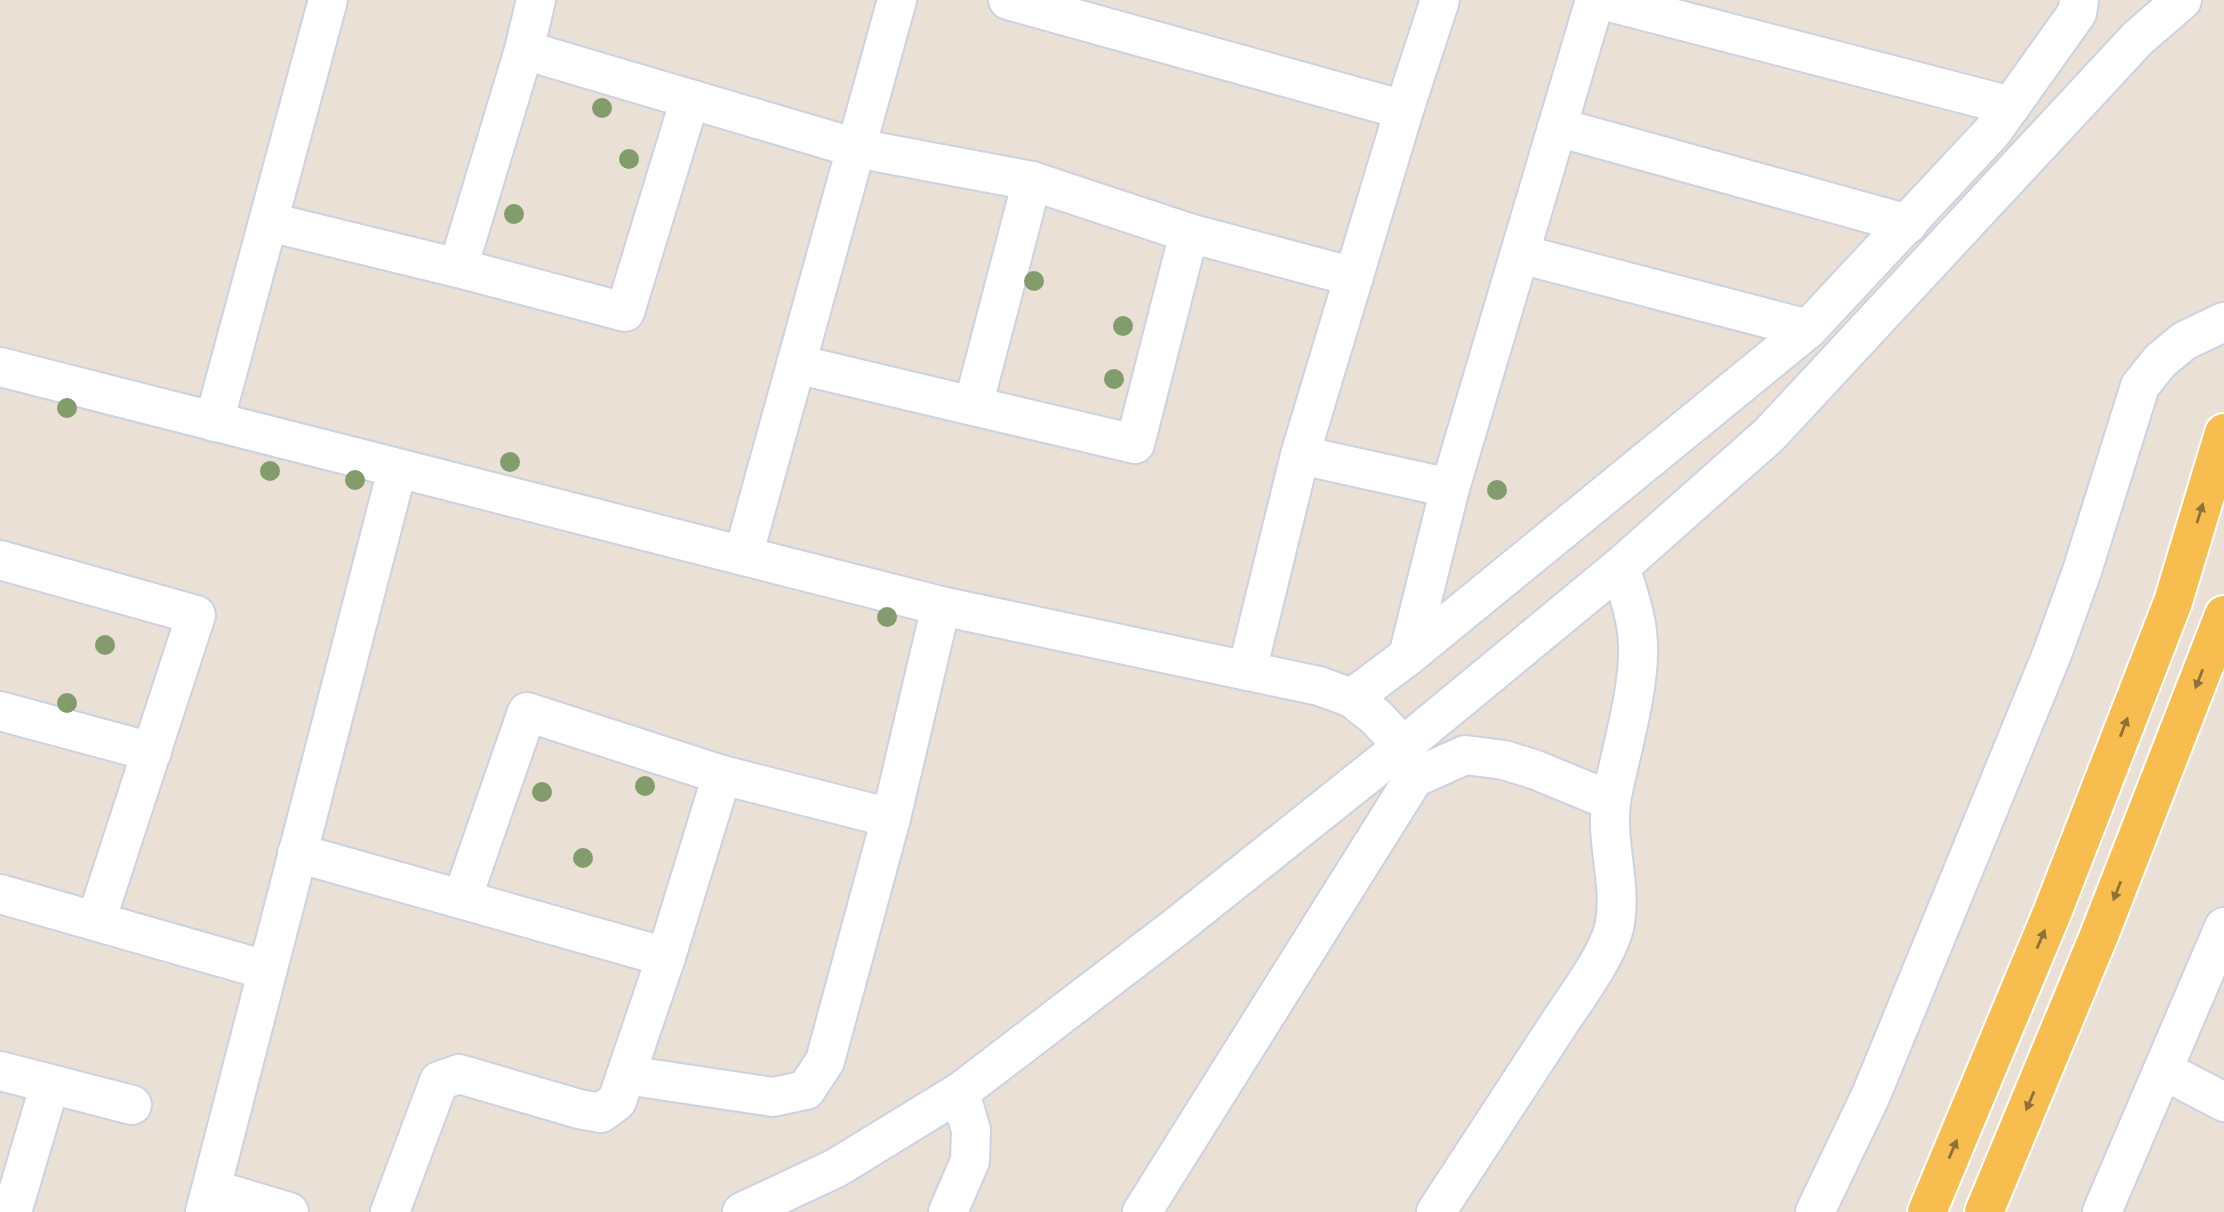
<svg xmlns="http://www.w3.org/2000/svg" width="2224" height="1212" viewBox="0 0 2224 1212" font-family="Quicksand,sans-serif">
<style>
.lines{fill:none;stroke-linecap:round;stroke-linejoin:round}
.street-casing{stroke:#ccd2e1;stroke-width:42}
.primary-casing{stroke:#fff;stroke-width:42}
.street{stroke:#fff;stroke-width:38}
.primary{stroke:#f7be4f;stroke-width:38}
.tree{fill:#839c6c}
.oneway{fill:#8e723a}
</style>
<rect width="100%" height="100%" fill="#eae0d6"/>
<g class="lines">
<g class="street-casing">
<g id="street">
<path d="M 1008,0 L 1404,110"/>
<path d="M 1602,0 L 2011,106"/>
<path d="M 524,50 L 536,0"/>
<path d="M 1557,127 L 1908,224"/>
<path d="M 269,222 L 458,268 L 524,50 L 856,148 L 1032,181"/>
<path d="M 1189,233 L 1354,277"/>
<path d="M 1520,254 L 1808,329"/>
<path d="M 458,268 L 625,312 L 690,99"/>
<path d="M 796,364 L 973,406 L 1032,181 L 1189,233 L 1135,444 L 973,406"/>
<path d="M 0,367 L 941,606 L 1319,686 L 1352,698 L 1376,717 L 1403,746 L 1414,778 L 1142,1212"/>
<path d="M 214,422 L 328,0"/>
<path d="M 1300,455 L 1450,488 L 1595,0"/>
<path d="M 743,556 L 897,0"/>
<path d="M 0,560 L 196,615 L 96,921"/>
<path d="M 1408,656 L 1450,488"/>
<path d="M 1247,671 L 1300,455 L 1404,110 L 1440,0"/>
<path d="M 1352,698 L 1408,656 L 1808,329 L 1992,132 L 2077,13 L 2079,0"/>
<path d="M 0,711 L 152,752"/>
<path d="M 722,775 L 891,818"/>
<path d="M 1414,778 L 1465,755 L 1504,760 L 1536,770 L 1611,801"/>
<path d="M 297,853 L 666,957 L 722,775 L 527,712 L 462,899"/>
<path d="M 0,894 L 266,970"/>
<path d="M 2163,1070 L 2224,1102"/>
<path d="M 0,1071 L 132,1105"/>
<path d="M 626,1075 L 773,1097 L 806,1090 L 825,1061 L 891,818 L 941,606"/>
<path d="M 212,1189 L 289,1212"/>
<path d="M 12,1212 L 50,1084"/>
<path d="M 205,1212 L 397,470"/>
<path d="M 390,1212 L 439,1081 L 459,1074 L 579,1109 L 601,1113 L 617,1101 L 666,957"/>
<path d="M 742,1212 L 836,1168 L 960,1092 L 1176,927 L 1403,746 L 1620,567 L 1769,435 L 2138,38 L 2182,0"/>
<path d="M 948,1212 L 970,1161 L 971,1130 L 960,1092"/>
<path d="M 1436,1212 C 1477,1150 1517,1087 1558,1025 C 1575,999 1610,953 1615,923 C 1622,881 1604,838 1612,796 C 1621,751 1640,688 1638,644 C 1637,617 1628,592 1620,567"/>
<path d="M 1815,1212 L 1871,1095 L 2052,654 L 2082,571 L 2140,386 L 2160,361 L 2184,341 L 2224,322"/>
<path d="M 2102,1212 L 2224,927"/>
</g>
</g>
<g class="primary-casing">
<g id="primary">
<path d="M 1927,1212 L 2052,913 L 2173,602 L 2224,433"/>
<path d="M 1984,1212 L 2100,933 L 2224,615"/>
</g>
</g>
<use href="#street" class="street"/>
<use href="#primary" class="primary"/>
</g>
<g class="tree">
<circle cx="602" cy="108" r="10"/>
<circle cx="629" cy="159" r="10"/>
<circle cx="514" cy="214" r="10"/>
<circle cx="1034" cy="281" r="10"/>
<circle cx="1123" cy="326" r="10"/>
<circle cx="1114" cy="379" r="10"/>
<circle cx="67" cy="408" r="10"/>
<circle cx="510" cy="462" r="10"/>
<circle cx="270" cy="471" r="10"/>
<circle cx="355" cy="480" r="10"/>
<circle cx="1497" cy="490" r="10"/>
<circle cx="887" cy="617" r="10"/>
<circle cx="105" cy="645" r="10"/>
<circle cx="67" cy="703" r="10"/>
<circle cx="645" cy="786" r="10"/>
<circle cx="542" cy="792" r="10"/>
<circle cx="583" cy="858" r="10"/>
</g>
<defs><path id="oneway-solid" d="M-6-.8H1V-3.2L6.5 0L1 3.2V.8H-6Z" transform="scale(1.75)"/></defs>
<g class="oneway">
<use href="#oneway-solid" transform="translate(2200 513) rotate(-73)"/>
<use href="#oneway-solid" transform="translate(2199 679) rotate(111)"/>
<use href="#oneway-solid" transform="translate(2124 727) rotate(-69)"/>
<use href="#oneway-solid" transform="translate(2117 891) rotate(111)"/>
<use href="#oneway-solid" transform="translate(2041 939) rotate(-67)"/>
<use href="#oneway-solid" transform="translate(2030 1101) rotate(113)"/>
<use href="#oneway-solid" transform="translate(1953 1149) rotate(-67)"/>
</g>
</svg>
